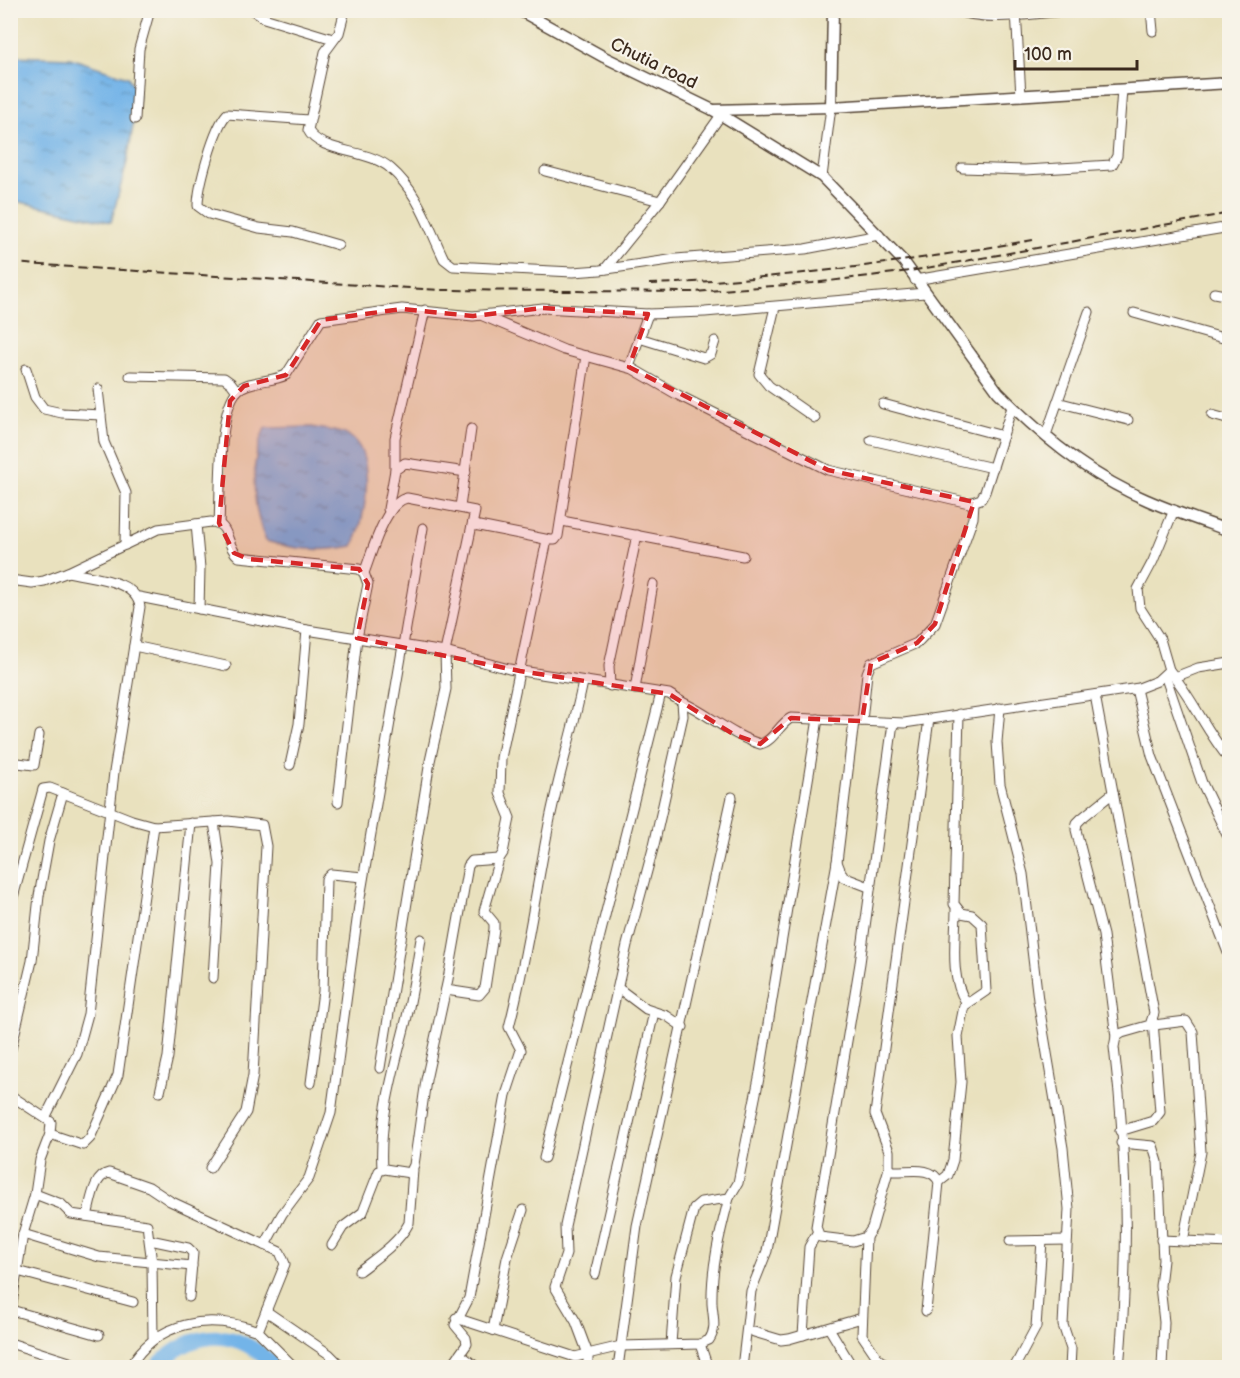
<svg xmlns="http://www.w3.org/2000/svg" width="1240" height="1378" viewBox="0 0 1240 1378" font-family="'Balsamiq Sans',sans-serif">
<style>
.water{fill:url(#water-ripples);stroke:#576f83;stroke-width:1.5}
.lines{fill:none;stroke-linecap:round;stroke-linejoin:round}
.river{stroke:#73b4e8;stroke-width:15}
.minor-casing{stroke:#554536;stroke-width:11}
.tertiary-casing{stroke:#554536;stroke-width:13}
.minor{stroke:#fff;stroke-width:9}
.tertiary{stroke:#fff;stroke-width:10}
.rail{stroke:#3b2a1e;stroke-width:2;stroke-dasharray:9 4.5;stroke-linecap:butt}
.marked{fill:#d62828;fill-opacity:0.2;stroke:#d62828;stroke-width:4.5;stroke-dasharray:12 8;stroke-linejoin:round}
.labels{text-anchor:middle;stroke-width:4.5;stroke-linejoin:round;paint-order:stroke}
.street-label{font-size:18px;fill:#3b2a1e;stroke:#f7f3e8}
</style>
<defs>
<pattern id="water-ripples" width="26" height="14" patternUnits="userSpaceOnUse" patternTransform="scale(1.5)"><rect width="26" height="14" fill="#73b4e8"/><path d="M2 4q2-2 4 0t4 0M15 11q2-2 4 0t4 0" fill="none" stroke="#6093bb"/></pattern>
</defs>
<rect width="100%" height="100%" fill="#f7f3e8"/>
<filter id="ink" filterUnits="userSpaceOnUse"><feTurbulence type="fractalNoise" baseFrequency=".0167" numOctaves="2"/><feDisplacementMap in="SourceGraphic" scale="12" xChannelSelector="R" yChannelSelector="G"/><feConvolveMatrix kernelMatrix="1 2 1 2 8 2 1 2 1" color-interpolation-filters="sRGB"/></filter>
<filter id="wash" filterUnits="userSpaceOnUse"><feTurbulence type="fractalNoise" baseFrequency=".008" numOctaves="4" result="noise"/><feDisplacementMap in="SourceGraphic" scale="24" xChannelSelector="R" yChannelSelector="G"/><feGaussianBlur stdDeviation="1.35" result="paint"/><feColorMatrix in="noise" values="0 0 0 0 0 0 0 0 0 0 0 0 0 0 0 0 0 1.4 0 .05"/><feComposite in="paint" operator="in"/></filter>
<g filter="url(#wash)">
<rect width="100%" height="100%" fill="#e9e1be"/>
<g class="water">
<path d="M 11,56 L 70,58 L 128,77 L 138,94 L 127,162 L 111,222 L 11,200 Z"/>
<path d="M 312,427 C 324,430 345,431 353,439 C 376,460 365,521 353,546 C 322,552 297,550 266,541 C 252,509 249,460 265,428 Z"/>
</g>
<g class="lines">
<path class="river" d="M 155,1368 C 194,1328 237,1326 276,1368"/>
</g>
</g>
<g filter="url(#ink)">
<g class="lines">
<g class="minor-casing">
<g id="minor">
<path d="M 252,10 L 264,18 L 333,39"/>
<path d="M 345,10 L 339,33 L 325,52 L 308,130 C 319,153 369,149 390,168 C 419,193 428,226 444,259 L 453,266 L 573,272 L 600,270 L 676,259 L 805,249 L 879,235"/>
<path d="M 954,10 C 990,23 1036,13 1073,10"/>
<path d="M 1151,10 L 1153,31"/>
<path d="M 1016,11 L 1021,96"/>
<path d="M 135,119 L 139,49 L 150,10"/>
<path d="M 309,120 L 227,114 C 214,128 198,186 198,206 L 209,214 L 259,228 L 293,232 L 338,245"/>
<path d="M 962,168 L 1025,170 L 1112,165 L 1117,156 L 1122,90"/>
<path d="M 545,171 L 660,201"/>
<path d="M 822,177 L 831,107"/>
<path d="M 605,269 L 660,201 L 721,115"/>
<path d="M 915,280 L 1230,227"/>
<path d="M 1214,293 L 1230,296"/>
<path d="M 10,294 L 13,294"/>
<path d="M 775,307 L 759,374 L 769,386 L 815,418"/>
<path d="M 1134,313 L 1230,340"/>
<path d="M 483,316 L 564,350 L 633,369 L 678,395 L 828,470 L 969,503 L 981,499 L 985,492 L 1012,407"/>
<path d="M 639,338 L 704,358 L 711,354 L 715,341"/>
<path d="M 629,367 L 648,314"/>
<path d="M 26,369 L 35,397 L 44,409 L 62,413 L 101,415"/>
<path d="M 130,376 L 224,378 L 231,383 L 237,391"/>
<path d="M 98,389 L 104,442 L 126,493 L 125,545"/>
<path d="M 1057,402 L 1128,420"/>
<path d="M 883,404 L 1003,436"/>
<path d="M 1212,415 L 1230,420"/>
<path d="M 1046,435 L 1089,312"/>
<path d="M 871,440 L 993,468"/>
<path d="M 395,470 L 395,438 L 425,310"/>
<path d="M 460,507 L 471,429"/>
<path d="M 388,509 L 395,470 L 405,463 L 466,472"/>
<path d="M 562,521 L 743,556"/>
<path d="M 219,523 C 221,493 217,410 238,390 C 249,380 272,382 286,375 L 321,320 L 402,309 L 473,316 L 543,308 L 648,314 L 705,312 L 925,293"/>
<path d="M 196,524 L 200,568 L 199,609"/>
<path d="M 474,525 L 550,540 L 555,540 L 558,536 L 586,356"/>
<path d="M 364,573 C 372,553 385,502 407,498 L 475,511 L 445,652 L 446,689 L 430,761 L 380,1068"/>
<path d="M 10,580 L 32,583 L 44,581 L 68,572 L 158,529 L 211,522 C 231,523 225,546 239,557 L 359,569 L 364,573 L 368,584 L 357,638 L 338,802"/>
<path d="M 139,597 L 307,630 L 445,652 L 509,669 L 669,694 L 682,702 L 683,716 L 654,845 L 627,945 L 565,1226 L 566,1254 L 555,1287 L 576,1322 L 588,1354 L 588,1368"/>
<path d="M 134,646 L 226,666"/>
<path d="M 1169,670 C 1193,698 1206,732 1230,760"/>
<path d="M 1165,675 L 1202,783 L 1230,841"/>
<path d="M 1175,677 L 1198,668 L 1230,663"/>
<path d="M 610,686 L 609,666 L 637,535"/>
<path d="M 635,689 L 653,584"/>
<path d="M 1136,689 L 1152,756 L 1230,958"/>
<path d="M 1095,695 L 1154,1013 L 1150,1025 L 1122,1033 L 1116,1037 L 1114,1047 C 1127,1152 1129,1261 1119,1368"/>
<path d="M 682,702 C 709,714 730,735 760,744 C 773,742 779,724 791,718 L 904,723 L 1139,688 L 1157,681 L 1169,670 L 1160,639 L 1140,608 L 1138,589 L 1153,561 L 1174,510"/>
<path d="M 1000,708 L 997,742 L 1000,784 L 1023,874 L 1038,1000 L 1063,1148 L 1069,1209 L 1063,1325 L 1071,1349 L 1070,1368"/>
<path d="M 854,721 L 837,862 L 843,877 L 869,887"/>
<path d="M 862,721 L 867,673 L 871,663 L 917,643 L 935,624 L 973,518 L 974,502"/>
<path d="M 10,762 L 34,765 L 39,735"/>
<path d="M 290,765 L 299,724 L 307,630"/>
<path d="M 1113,793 L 1082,818 L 1077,823 L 1076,830 L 1103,935 L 1116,1037"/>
<path d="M 10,908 L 43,789 L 50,788 L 132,820 L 154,826 L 228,821 L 262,825 L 266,846 L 253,1075 L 246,1112 L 210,1168"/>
<path d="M 956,909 C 956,939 949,977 966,1002"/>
<path d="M 213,978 L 220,864 L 214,822"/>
<path d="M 618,988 L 646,1009 L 667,1016 L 683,1027"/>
<path d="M 446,990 L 479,995 L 485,988 L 494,929 L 494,923 L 484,911 L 499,859"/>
<path d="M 1154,1025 L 1186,1021 L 1193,1032 L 1201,1152 L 1183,1241"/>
<path d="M 10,1053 L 32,961 L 39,896 L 49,841 L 63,793"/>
<path d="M 311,1083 L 323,991 L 326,879 L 331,874 L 363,877"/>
<path d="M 160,1092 L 168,1057 L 191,823"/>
<path d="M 10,1095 L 51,1122 L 50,1134 L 83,1145 L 90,1138 L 118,1075 L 154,826"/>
<path d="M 46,1116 L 77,1054 L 88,1014 L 114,772 L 140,607 C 136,579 91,578 68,572"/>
<path d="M 1120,1131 L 1153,1121 L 1160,1112 L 1153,1021"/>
<path d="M 1121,1143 L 1153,1146 L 1158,1162 L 1163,1260 L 1160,1286 L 1164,1322 L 1162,1368"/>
<path d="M 544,1158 L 661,693"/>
<path d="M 889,1168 L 872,1228 L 866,1237 L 853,1241 L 820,1237 L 816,1227 L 860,963 L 893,723"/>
<path d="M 382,1169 C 379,1119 393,1073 405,1025 C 412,997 416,968 421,939"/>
<path d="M 939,1182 L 948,1175 L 953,1160 L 961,1082 L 958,1036 L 964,1006 L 986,991 L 982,924 L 972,915 L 961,913 L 954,904 L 959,714"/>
<path d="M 35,1194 L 61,1204 L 71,1214 L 147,1225 L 152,1263 L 153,1337"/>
<path d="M 87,1216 C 91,1203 93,1176 109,1173 L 149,1187 L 170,1201 L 280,1252 L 285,1264 L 258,1331 L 295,1368"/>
<path d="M 23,1234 L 99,1257 L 192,1266"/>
<path d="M 866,1237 L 862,1335 L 879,1360 L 894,1368"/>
<path d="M 150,1240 L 188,1248 L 193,1253 L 189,1297"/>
<path d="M 1161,1240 L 1230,1243"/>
<path d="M 1010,1241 L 1067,1240"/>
<path d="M 265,1245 L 282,1214 L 309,1178 L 331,1113 L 360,898 L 423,528"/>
<path d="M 332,1245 L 343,1227 L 363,1212 L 379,1171 L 385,1169 L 410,1173 L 414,1165 L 426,1080 L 448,979 L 468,866 L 472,861 L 499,859 L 503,853 L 510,818 L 500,793 L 501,758 L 547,540"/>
<path d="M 10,1269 L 133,1302"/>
<path d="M 359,1271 C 377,1257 398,1244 409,1223 L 413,1170"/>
<path d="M 595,1274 L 654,1012"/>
<path d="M 11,1310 L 99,1335"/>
<path d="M 266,1311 L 329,1354 L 343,1368"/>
<path d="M 926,1311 L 939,1182 C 932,1165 908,1172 893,1171 L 889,1168 L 889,1151 L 875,1114 L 929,719"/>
<path d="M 10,1316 L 23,1234 L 35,1194 L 40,1160 L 50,1134"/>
<path d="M 456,1318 L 575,1357 L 621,1346 L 700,1344 L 709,1340 C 717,1329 713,1317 712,1304 C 711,1268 720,1232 729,1198"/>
<path d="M 829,1328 L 853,1368"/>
<path d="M 493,1330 L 507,1258 L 523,1210"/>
<path d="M 754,1332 L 781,1340 L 789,1339 L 862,1318"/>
<path d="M 803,1335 L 809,1247 L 817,1233"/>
<path d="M 10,1343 L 88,1368"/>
<path d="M 671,1344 L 676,1276 L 694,1208 L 701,1202 L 729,1198 L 738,1183 L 760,1073 L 818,719"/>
<path d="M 700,1344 L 708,1368"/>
<path d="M 461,1355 L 478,1368"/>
<path d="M 129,1368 C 157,1320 210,1313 258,1331"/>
<path d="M 450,1368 L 467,1344 L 466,1338 L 455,1325 L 469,1298 L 506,1095 L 521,1050 L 509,1027 C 526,962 535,895 548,829 C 557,780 573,731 583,682"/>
<path d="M 618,1368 L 637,1226 L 732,797"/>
<path d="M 742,1368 L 751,1291 L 767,1251 L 837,862"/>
<path d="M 1014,1368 L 1036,1327 L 1042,1241"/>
</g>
</g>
<g class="tertiary-casing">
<g id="tertiary">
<path d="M 519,10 L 604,57 L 713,110 L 822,177 L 904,262 L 998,392 C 1040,435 1092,477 1147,500 C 1174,512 1202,521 1230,531"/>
<path d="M 831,107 L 833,10"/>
<path d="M 713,110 L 831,107 L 1230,83"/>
</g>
</g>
<use href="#minor" class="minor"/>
<use href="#tertiary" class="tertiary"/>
<g class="rail">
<path d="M 10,263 L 440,290 L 693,292 L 813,283 L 910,271 L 1230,213"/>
<path d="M 649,284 C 778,280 905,262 1033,240"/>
</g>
</g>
</g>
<path class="marked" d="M 543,308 L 648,314 L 629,367 L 828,470 L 974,502 L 935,624 L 917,643 L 871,663 L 862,721 L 791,718 L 760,744 L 733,734 L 669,694 L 520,671 L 357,638 L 368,584 L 359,569 L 248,559 L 234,553 L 219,523 L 230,401 L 244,386 L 286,375 L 321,320 L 402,309 L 473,316 Z"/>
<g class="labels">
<g class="street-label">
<text transform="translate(654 63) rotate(26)" y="6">Chutia road</text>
</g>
</g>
<rect width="1240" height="1378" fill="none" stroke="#f7f3e8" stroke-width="36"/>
<path d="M1015 60v9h122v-9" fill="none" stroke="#3b2a1e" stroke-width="3"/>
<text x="1024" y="60" font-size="18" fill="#3b2a1e" stroke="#f7f3e8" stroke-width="4.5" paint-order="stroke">100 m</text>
</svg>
